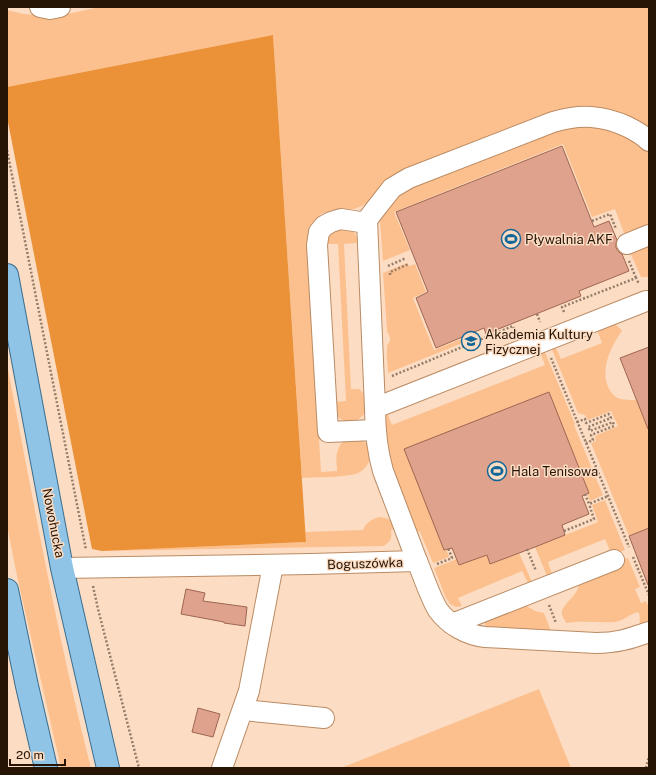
<svg xmlns="http://www.w3.org/2000/svg" width="656" height="775" viewBox="0 0 656 775" font-family="'Public Sans',sans-serif">
<style>
.green{fill:#fcc08e}
.forest{fill:#eb9138}
.building{fill:#dfa28c;stroke:#9e6651}
.lines{fill:none;stroke-linecap:round;stroke-linejoin:round}
.minor-casing{stroke:#bb8b63;stroke-width:22}
.major-casing{stroke:#3a6d8e;stroke-width:24}
.path{stroke:#957c68;stroke-width:2.5;stroke-dasharray:2 2;stroke-linecap:butt}
.minor{stroke:#fff;stroke-width:20}
.major{stroke:#8fc4e7;stroke-width:22}
.labels{text-anchor:middle;stroke-width:3;stroke-linejoin:round;paint-order:stroke}
.poi-label{font-size:13px;fill:#261405;stroke:#fcddc4;text-anchor:start}
.street-label{font-size:13px;fill:#261405;stroke:#fcddc4}
</style>
<rect width="100%" height="100%" fill="#fcddc4"/>
<g class="green">
<path d="M 100,7 L 649,7 L 649,128 L 583,108 L 559,109 L 538,116 L 400,172 L 370,201 L 362,206 L 354,209 L 332,210 L 321,214 L 315,220 L 310,229 L 307,240 L 321,472 L 337,471 C 337,464 335,456 338,450 C 341,438 357,435 366,443 C 374,451 370,467 360,472 C 350,478 316,477 302,478 L 273,35 L 7,87 L 7,10 L 24,14 L 53,17 Z"/>
<path d="M 573,124 L 609,129 L 641,144 L 649,152 L 649,224 L 624,233 L 615,209 L 592,217 L 563,144 L 394,212 L 410,250 L 383,261 L 380,221 L 391,203 L 397,197 L 408,187 Z"/>
<path d="M 335,228 C 348,229 355,227 358,242 L 356,243 L 344,244 L 351,389 L 359,389 L 365,395 L 366,411 C 358,423 348,426 337,416 L 335,402 L 346,401 L 338,244 L 325,244 L 328,234 Z"/>
<path d="M 649,244 L 649,277 L 641,277 L 630,252 Z"/>
<path d="M 407,263 L 409,266 L 415,264 L 426,292 L 413,298 L 434,350 L 474,334 L 475,338 L 388,373 C 388,365 386,357 387,349 C 387,340 394,344 387,331 L 383,273 Z"/>
<path d="M 611,323 C 616,324 619,327 622,331 C 610,347 598,374 611,392 C 613,394 615,397 618,398 C 623,400 631,400 637,400 L 649,431 L 649,528 L 629,536 L 591,443 L 596,441 L 595,436 L 618,426 L 611,411 L 588,420 L 585,415 L 578,413 L 551,347 L 555,346 L 561,359 L 602,343 L 597,330 Z"/>
<path d="M 544,350 L 575,424 L 574,425 L 603,495 L 590,501 L 587,493 L 589,492 L 549,392 L 453,430 L 444,550 L 446,549 L 449,557 L 433,563 L 420,532 L 415,531 L 387,452 L 385,415 L 387,413 L 392,425 L 545,365 L 540,352 Z"/>
<path d="M 7,364 C 33,499 57,635 91,768 L 61,768 L 17,576 L 7,526 Z"/>
<path d="M 605,500 L 625,550 L 612,555 L 605,539 L 548,562 L 552,574 L 547,576 L 535,547 L 598,522 L 592,505 Z"/>
<path d="M 381,517 C 390,519 392,520 396,528 L 391,530 C 392,539 391,541 384,546 L 102,551 L 306,542 L 305,532 L 363,530 C 366,522 373,518 381,517 Z"/>
<path d="M 519,553 L 532,582 L 528,583 L 522,571 L 458,598 L 462,606 L 456,607 L 450,604 L 446,598 L 434,568 L 457,559 L 460,565 L 487,555 L 491,564 Z"/>
<path d="M 628,558 L 640,587 L 635,589 L 641,603 L 646,601 L 649,608 L 649,621 L 640,624 C 639,620 641,616 638,612 C 630,614 623,621 615,622 C 599,623 582,620 566,623 C 565,620 562,616 562,614 C 560,605 579,596 579,583 L 616,562 Z"/>
<path d="M 525,605 L 535,611 L 544,613 L 551,631 L 486,628 L 484,620 Z"/>
<path d="M 539,689 L 571,768 L 341,768 Z"/>
</g>
<path class="forest" d="M 273,35 L 306,542 L 102,551 L 92,549 L 7,117 L 7,87 Z"/>
<g class="building">
<path d="M 562,146 L 594,227 L 609,221 L 617,240 L 616,243 L 616,248 L 620,253 L 622,254 L 629,271 L 579,291 L 581,296 L 486,334 L 484,328 L 436,348 L 416,298 L 428,292 L 396,212 Z"/>
<path d="M 649,347 L 649,429 L 648,429 L 620,358 Z"/>
<path d="M 549,392 L 589,493 L 582,496 L 589,514 L 562,525 L 565,535 L 535,547 L 490,564 L 487,555 L 459,565 L 452,548 L 444,550 L 404,449 Z"/>
<path d="M 649,528 L 649,585 L 648,585 L 629,536 Z"/>
<path d="M 186,589 L 205,593 L 203,601 L 247,607 L 245,626 L 224,623 L 224,622 L 181,614 Z"/>
<path d="M 198,708 L 220,714 L 213,737 L 192,732 Z"/>
</g>
<g class="lines">
<g class="minor-casing">
<g id="minor">
<path d="M 40,7 L 50,9 L 60,7"/>
<path d="M 367,220 L 375,408"/>
<path d="M 627,244 L 649,235"/>
<path d="M 375,430 L 328,432 L 317,245 L 319,232 L 324,226 L 331,222 L 341,219 L 360,222 L 367,220 L 377,207 L 392,188 L 409,178 L 553,122 C 580,114 603,115 628,127 C 636,131 643,135 649,141"/>
<path d="M 417,561 L 383,471 C 377,450 375,430 375,408 L 646,301 L 649,301"/>
<path d="M 62,568 L 311,564 L 417,561 C 423,575 430,597 438,610 C 449,625 467,635 485,637 L 596,643 C 617,643 629,639 649,632"/>
<path d="M 452,624 L 614,560"/>
<path d="M 243,710 L 324,718"/>
<path d="M 222,768 L 249,691 L 273,565"/>
</g>
</g>
<g class="major-casing">
<g id="major">
<path d="M 7,275 L 62,568 L 108,768"/>
<path d="M 7,590 L 27,686 L 46,768"/>
</g>
</g>
<g class="path">
<path d="M 7,150 L 86,550"/>
<path d="M 592,221 L 610,214 L 616,229"/>
<path d="M 629,261 L 636,278"/>
<path d="M 388,266 L 406,258"/>
<path d="M 390,275 L 390,272 L 409,264"/>
<path d="M 564,312 L 562,307 L 636,278 L 639,284"/>
<path d="M 537,314 L 540,322"/>
<path d="M 551,358 L 629,547"/>
<path d="M 392,376 L 513,326 L 516,332"/>
<path d="M 577,422 L 585,419 L 586,423 L 609,414 L 611,418 L 588,427 L 590,431 L 613,422 L 614,426 L 591,435 L 593,440 L 586,443"/>
<path d="M 585,494 L 589,504 L 608,496"/>
<path d="M 564,531 L 594,519 L 589,504"/>
<path d="M 527,549 L 536,571"/>
<path d="M 633,557 L 649,595"/>
<path d="M 437,564 L 452,558 L 448,548"/>
<path d="M 93,586 L 98,609 L 139,768"/>
<path d="M 549,605 L 556,623"/>
<path d="M 646,768 L 649,756"/>
</g>
<use href="#minor" class="minor"/>
<use href="#major" class="major"/>
</g>
<defs>
<g id="stadium-ring" transform="scale(1)"><circle r="9.5" fill="#fcddc4" stroke="#116798" stroke-width="1.5"/><path d="M0-5a6.5 5 0 1 0 0 10a6.5 5 0 1 0 0-10ZM-3.5-1.8h7v3.6h-7Z" fill="#116798"/></g>
<g id="university-ring" transform="scale(1)"><circle r="9.5" fill="#fcddc4" stroke="#116798" stroke-width="1.5"/><path d="M0-5L7-2L0 1L-7-2ZM-4 1L0 2.5L4 1V4Q0 6-4 4Z" fill="#116798"/></g>
</defs>
<g fill-rule="evenodd">
<use href="#stadium-ring" x="511" y="239"/>
<use href="#university-ring" x="471" y="341"/>
<use href="#stadium-ring" x="497" y="471"/>
</g>
<g class="labels">
<g class="poi-label">
<text x="525" y="244">Pływalnia AKF</text>
<text x="485" y="339">Akademia Kultury<tspan x="485" dy="15">Fizycznej</tspan></text>
<text x="511" y="476">Hala Tenisowa</text>
</g>
<g class="street-label">
<text transform="translate(54 523) rotate(79)" y="5">Nowohucka</text>
<text transform="translate(365 563) rotate(-2)" y="5">Boguszówka</text>
</g>
</g>
<rect width="656" height="775" fill="none" stroke="#261405" stroke-width="16"/>
<path d="M10 759v6h55v-6" fill="none" stroke="#261405" stroke-width="2"/>
<text x="16" y="759" font-size="12" fill="#261405" stroke="#fcddc4" stroke-width="3" paint-order="stroke">20 m</text>
</svg>
